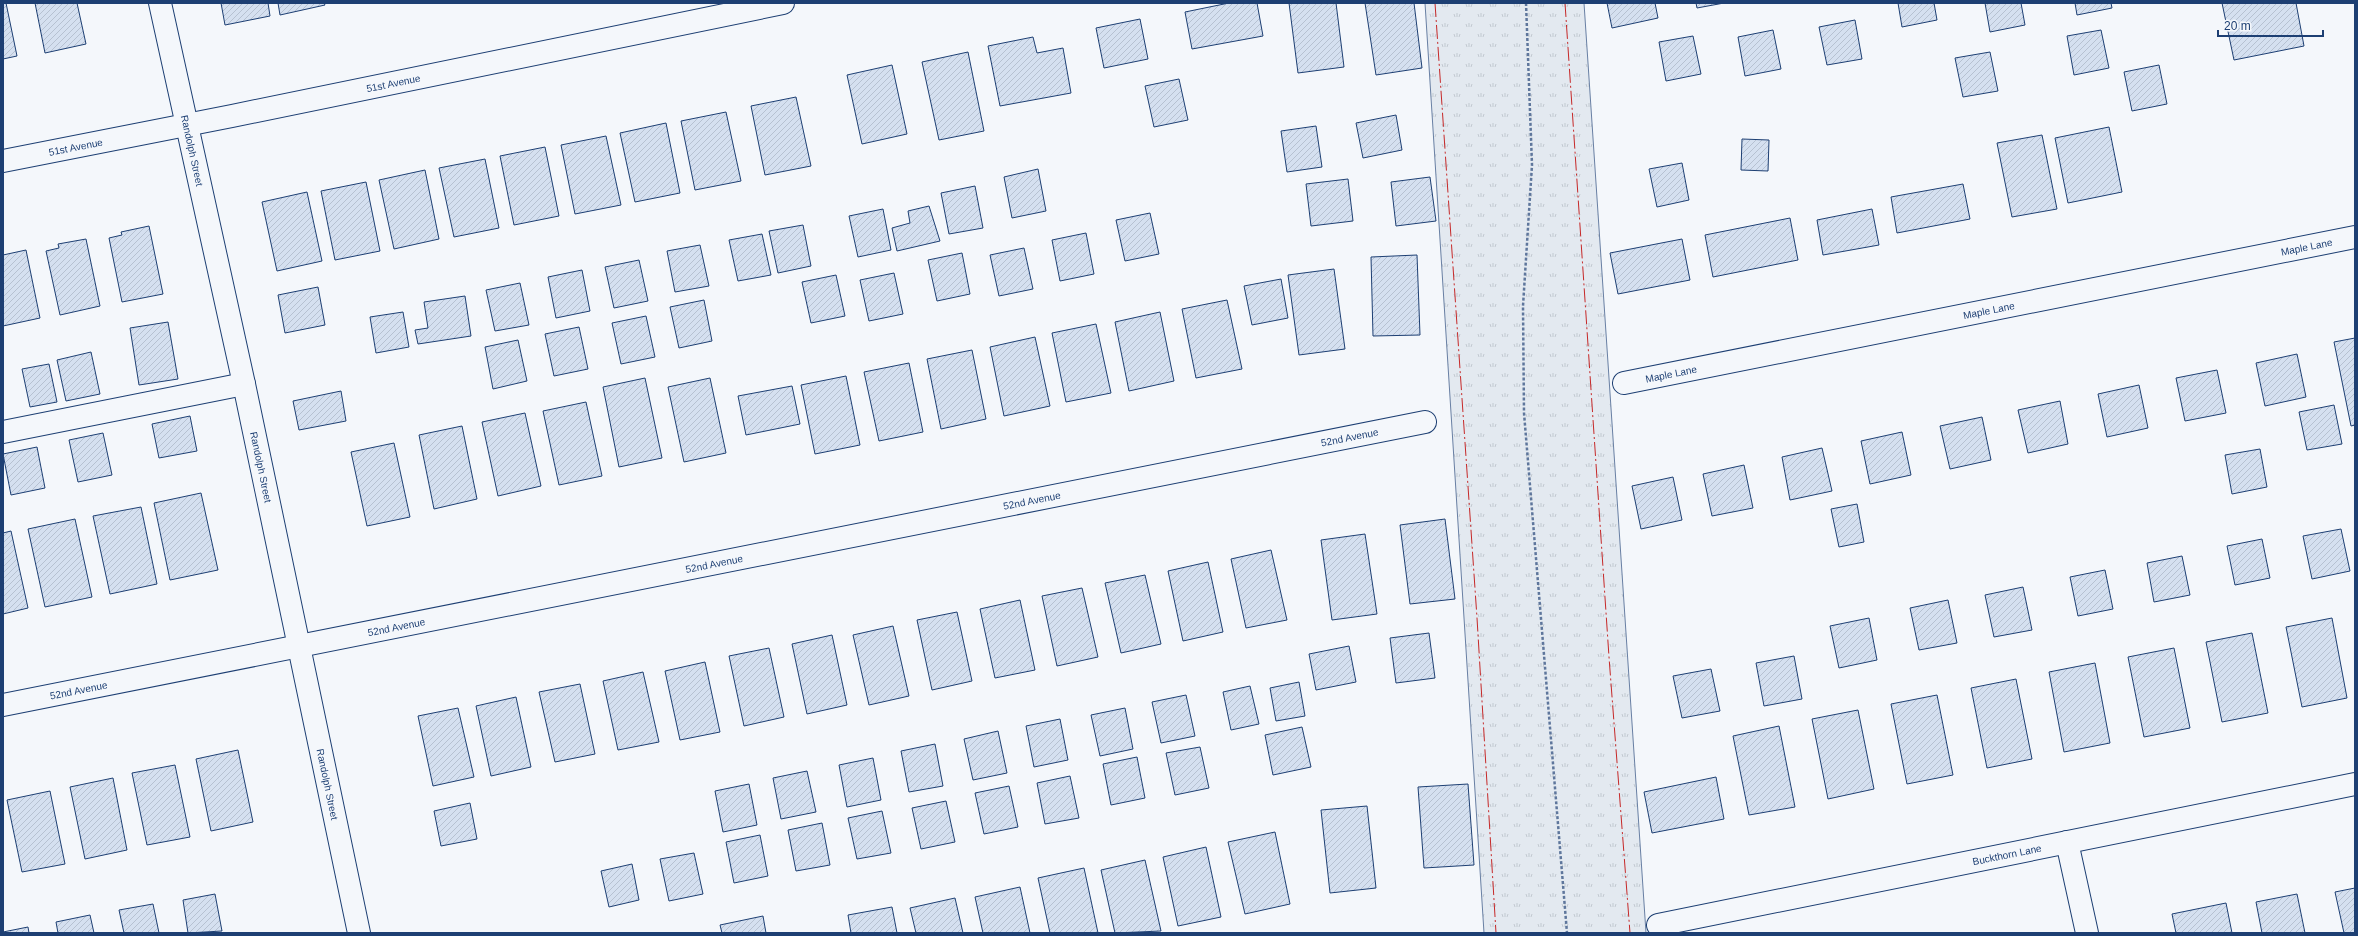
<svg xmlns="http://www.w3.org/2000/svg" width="2358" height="936" viewBox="0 0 2358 936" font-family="Helvetica,sans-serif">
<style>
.park{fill:url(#park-tufts);stroke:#687fa3}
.building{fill:url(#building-hatch);stroke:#1d3f73}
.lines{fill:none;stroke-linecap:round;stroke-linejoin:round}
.minor-casing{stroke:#1d3f73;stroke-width:24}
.path{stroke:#5e769c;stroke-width:2.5;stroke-dasharray:3 2;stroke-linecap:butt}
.minor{stroke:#f4f7fb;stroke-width:22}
.power{stroke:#c62828;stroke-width:1;stroke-dasharray:14 3 2 3;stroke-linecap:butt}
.labels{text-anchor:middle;stroke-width:3;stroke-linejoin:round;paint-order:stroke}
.street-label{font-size:10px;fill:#1d3f73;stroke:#f4f7fb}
</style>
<defs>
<pattern id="park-tufts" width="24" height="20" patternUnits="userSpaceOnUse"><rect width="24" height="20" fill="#e3e9f0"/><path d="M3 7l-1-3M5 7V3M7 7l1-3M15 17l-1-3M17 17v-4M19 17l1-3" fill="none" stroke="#c2c9d1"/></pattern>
<pattern id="building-hatch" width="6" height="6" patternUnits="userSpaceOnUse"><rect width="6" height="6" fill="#d5e0f0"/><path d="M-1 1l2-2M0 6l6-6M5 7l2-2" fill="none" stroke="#b6c1d1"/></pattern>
</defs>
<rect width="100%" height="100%" fill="#f4f7fb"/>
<path class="park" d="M 1425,3 L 1584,3 L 1646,933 L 1484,933 Z"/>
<g class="building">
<path d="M 3,3 L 6,3 L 17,56 L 3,59 Z"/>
<path d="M 35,3 L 77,3 L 86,44 L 45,53 Z"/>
<path d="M 221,3 L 268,3 L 270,16 L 225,25 Z"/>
<path d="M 278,3 L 324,3 L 325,5 L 280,15 Z"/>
<path d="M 1229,3 L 1257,3 L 1263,36 L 1192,49 L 1185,12 Z"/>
<path d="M 1289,3 L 1336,3 L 1344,67 L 1298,73 Z"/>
<path d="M 1365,3 L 1414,3 L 1422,68 L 1376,75 Z"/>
<path d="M 1607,3 L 1655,3 L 1658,18 L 1612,28 Z"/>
<path d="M 1696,3 L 1724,3 L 1697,8 Z"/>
<path d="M 1898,3 L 1934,3 L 1937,20 L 1902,27 Z"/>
<path d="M 1985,3 L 2021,3 L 2025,25 L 1990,32 Z"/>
<path d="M 2075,3 L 2111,3 L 2112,8 L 2077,15 Z"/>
<path d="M 2222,3 L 2296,3 L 2304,46 L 2234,60 Z"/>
<path d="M 1140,19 L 1148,59 L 1104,68 L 1096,28 Z"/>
<path d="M 1855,20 L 1862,59 L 1827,65 L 1819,27 Z"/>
<path d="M 1773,30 L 1781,69 L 1745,76 L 1738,37 Z"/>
<path d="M 2101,30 L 2109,68 L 2074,75 L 2067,36 Z"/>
<path d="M 1693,36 L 1701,74 L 1666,81 L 1659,42 Z"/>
<path d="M 1033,37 L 1037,53 L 1063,48 L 1071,93 L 1000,106 L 988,46 Z"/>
<path d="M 968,52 L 984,131 L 939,140 L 922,62 Z"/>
<path d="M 1990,52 L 1998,91 L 1963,97 L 1955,58 Z"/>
<path d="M 892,65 L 907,134 L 862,144 L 847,75 Z"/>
<path d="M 2159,65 L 2167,104 L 2132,111 L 2124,72 Z"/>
<path d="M 1179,79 L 1188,120 L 1154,127 L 1145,86 Z"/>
<path d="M 796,97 L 811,166 L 765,175 L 751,106 Z"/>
<path d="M 726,112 L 741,181 L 695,190 L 681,121 Z"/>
<path d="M 1396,115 L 1402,150 L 1363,158 L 1356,123 Z"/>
<path d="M 666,123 L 680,193 L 635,202 L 620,133 Z"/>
<path d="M 1316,126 L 1322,167 L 1287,172 L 1281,131 Z"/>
<path d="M 2109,127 L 2122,192 L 2068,203 L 2055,138 Z"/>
<path d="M 2042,135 L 2057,209 L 2012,217 L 1997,143 Z"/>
<path d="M 606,136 L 621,205 L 575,214 L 561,145 Z"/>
<path d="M 1742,139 L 1769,140 L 1768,171 L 1741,170 Z"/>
<path d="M 545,147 L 559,216 L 514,225 L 500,156 Z"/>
<path d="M 485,159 L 499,228 L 454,237 L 439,168 Z"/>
<path d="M 1682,163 L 1689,200 L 1657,207 L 1649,169 Z"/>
<path d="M 1038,169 L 1046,211 L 1012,218 L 1004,177 Z"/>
<path d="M 425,170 L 439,239 L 394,249 L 379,180 Z"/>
<path d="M 1430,177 L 1436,221 L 1396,226 L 1391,182 Z"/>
<path d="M 1348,179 L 1353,221 L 1311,226 L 1306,184 Z"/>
<path d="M 366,182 L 380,251 L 335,260 L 321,191 Z"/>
<path d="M 1963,184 L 1970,219 L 1897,233 L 1891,197 Z"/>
<path d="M 975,186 L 983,228 L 949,234 L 941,193 Z"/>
<path d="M 307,192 L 322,261 L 277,271 L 262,202 Z"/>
<path d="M 929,206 L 940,241 L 897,251 L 892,228 L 910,223 L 908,211 Z"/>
<path d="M 883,209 L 891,250 L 858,257 L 849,216 Z"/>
<path d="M 1872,209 L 1879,245 L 1823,255 L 1817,220 Z"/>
<path d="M 1150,213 L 1159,254 L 1125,261 L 1116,220 Z"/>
<path d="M 1790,218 L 1798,260 L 1713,277 L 1705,235 Z"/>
<path d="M 803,225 L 811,266 L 778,273 L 769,231 Z"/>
<path d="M 149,226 L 163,294 L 122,302 L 109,238 L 122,235 L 121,232 Z"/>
<path d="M 1086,233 L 1094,274 L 1060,281 L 1052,240 Z"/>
<path d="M 762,234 L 771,275 L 738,281 L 729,240 Z"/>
<path d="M 86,239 L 100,306 L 60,315 L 46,251 L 59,248 L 58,244 Z"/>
<path d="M 1682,239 L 1690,280 L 1618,294 L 1610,253 Z"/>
<path d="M 700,245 L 709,286 L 675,292 L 667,251 Z"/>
<path d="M 1024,248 L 1033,289 L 999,296 L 990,255 Z"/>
<path d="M 26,250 L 40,318 L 3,326 L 3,255 Z"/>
<path d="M 962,253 L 970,294 L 937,301 L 928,260 Z"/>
<path d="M 1417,255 L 1420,335 L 1373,336 L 1371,257 Z"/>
<path d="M 639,260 L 648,301 L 614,308 L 605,267 Z"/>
<path d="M 1334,269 L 1345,349 L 1299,355 L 1288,275 Z"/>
<path d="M 582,270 L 590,311 L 556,318 L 548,277 Z"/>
<path d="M 894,273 L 903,314 L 869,321 L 860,280 Z"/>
<path d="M 836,275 L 845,316 L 811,323 L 802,282 Z"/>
<path d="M 1281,279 L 1288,318 L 1252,325 L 1244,286 Z"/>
<path d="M 520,283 L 529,325 L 495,331 L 486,290 Z"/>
<path d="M 318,287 L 325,325 L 285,333 L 278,295 Z"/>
<path d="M 465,296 L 471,336 L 418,344 L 415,330 L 428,328 L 424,302 Z"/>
<path d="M 704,300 L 712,341 L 679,348 L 670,307 Z"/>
<path d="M 1227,300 L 1242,369 L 1196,378 L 1182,309 Z"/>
<path d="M 403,312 L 409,347 L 376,353 L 370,317 Z"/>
<path d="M 1160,312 L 1174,381 L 1129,391 L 1115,322 Z"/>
<path d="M 646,316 L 655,357 L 621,364 L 612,323 Z"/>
<path d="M 168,322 L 178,379 L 139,385 L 130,328 Z"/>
<path d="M 1096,324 L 1111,393 L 1066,402 L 1052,333 Z"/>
<path d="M 579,327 L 588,369 L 554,376 L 545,334 Z"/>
<path d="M 1035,337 L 1050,406 L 1004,416 L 990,347 Z"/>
<path d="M 2355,338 L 2355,425 L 2351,426 L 2334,342 Z"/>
<path d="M 518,340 L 527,381 L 493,389 L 485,347 Z"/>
<path d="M 972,350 L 986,419 L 941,429 L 927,359 Z"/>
<path d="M 91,352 L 100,394 L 66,401 L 57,360 Z"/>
<path d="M 2297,354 L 2306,397 L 2265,406 L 2256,363 Z"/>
<path d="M 909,363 L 923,432 L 879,441 L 864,372 Z"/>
<path d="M 49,364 L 57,402 L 30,407 L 22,369 Z"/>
<path d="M 2217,370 L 2226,413 L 2185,421 L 2176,378 Z"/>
<path d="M 846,376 L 860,445 L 815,454 L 801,385 Z"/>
<path d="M 645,378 L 662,458 L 619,467 L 603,387 Z"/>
<path d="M 710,378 L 726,453 L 684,462 L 668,387 Z"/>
<path d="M 2139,385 L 2148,428 L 2107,437 L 2098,394 Z"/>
<path d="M 792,386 L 800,424 L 746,435 L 738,396 Z"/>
<path d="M 341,391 L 346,421 L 299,430 L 293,401 Z"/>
<path d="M 2060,401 L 2068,444 L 2028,453 L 2018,410 Z"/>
<path d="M 586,402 L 602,476 L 559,485 L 543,411 Z"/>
<path d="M 2334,405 L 2342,444 L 2307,450 L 2299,412 Z"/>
<path d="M 525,413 L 541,486 L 498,496 L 482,422 Z"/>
<path d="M 190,416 L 197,451 L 159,458 L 152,424 Z"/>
<path d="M 1982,417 L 1991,460 L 1950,469 L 1940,426 Z"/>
<path d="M 462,426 L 477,499 L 434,509 L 419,435 Z"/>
<path d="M 1902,432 L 1911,475 L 1870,484 L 1861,441 Z"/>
<path d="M 103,433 L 112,475 L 78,482 L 69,440 Z"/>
<path d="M 394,443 L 410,517 L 367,526 L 351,452 Z"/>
<path d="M 37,447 L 45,488 L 11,495 L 3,454 Z"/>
<path d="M 1822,448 L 1832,491 L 1790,500 L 1782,457 Z"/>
<path d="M 2260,449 L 2267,487 L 2232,494 L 2225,455 Z"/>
<path d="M 1744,465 L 1753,508 L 1712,516 L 1703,474 Z"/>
<path d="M 1673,477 L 1682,520 L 1641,529 L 1632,486 Z"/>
<path d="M 201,493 L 218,570 L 170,580 L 154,503 Z"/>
<path d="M 1857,504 L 1864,542 L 1839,547 L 1831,509 Z"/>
<path d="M 141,507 L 157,584 L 110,594 L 93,516 Z"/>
<path d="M 75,519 L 92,597 L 45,607 L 28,529 Z"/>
<path d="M 1445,519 L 1455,599 L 1410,604 L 1400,525 Z"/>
<path d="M 2341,529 L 2350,571 L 2312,579 L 2303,536 Z"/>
<path d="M 11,531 L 28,608 L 3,614 L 3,533 Z"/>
<path d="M 1365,534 L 1377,614 L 1332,620 L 1321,540 Z"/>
<path d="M 2262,539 L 2270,578 L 2235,585 L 2227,546 Z"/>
<path d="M 1271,550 L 1287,620 L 1246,628 L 1231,559 Z"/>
<path d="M 2182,556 L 2190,595 L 2154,602 L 2147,563 Z"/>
<path d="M 1208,562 L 1223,632 L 1183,641 L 1168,571 Z"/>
<path d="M 2105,570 L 2113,609 L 2078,616 L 2070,577 Z"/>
<path d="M 1145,575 L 1161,644 L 1121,653 L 1105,583 Z"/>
<path d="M 2023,587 L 2032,630 L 1994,637 L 1985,595 Z"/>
<path d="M 1082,588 L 1098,657 L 1057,666 L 1042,596 Z"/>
<path d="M 1020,600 L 1035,670 L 995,678 L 980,609 Z"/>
<path d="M 1948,600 L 1957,643 L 1919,650 L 1910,608 Z"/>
<path d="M 957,612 L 972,681 L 932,690 L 917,620 Z"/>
<path d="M 1869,618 L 1877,660 L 1839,668 L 1830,626 Z"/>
<path d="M 2332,618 L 2347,698 L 2302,707 L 2286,627 Z"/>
<path d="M 893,626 L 909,696 L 869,705 L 853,635 Z"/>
<path d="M 1429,633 L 1435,678 L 1396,683 L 1390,638 Z"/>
<path d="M 2252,633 L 2268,713 L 2222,722 L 2206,642 Z"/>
<path d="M 832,635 L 847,705 L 807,714 L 792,644 Z"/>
<path d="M 1349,646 L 1356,682 L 1316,690 L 1309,654 Z"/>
<path d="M 769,648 L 784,717 L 744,726 L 729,656 Z"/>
<path d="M 2174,648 L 2190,728 L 2144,737 L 2128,657 Z"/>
<path d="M 1794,656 L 1802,699 L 1764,706 L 1756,663 Z"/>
<path d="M 705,662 L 720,732 L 680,740 L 665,671 Z"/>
<path d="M 2095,663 L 2110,743 L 2064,752 L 2049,672 Z"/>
<path d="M 1711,669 L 1720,711 L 1682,718 L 1673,676 Z"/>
<path d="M 643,672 L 659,742 L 618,750 L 603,681 Z"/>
<path d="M 2016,679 L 2032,759 L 1987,768 L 1971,688 Z"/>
<path d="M 1299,682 L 1305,716 L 1276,721 L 1270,688 Z"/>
<path d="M 580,684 L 595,754 L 555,762 L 539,692 Z"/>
<path d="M 1250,686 L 1259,724 L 1231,730 L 1223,692 Z"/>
<path d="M 1186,695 L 1195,736 L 1161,743 L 1152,702 Z"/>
<path d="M 1937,695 L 1953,775 L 1907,784 L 1891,704 Z"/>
<path d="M 516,697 L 531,767 L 491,776 L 476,706 Z"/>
<path d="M 458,708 L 474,777 L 433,786 L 418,716 Z"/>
<path d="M 1125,708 L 1133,749 L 1100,756 L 1091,715 Z"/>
<path d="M 1858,710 L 1874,789 L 1828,799 L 1812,719 Z"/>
<path d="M 1060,719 L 1068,760 L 1034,767 L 1026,726 Z"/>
<path d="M 1779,726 L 1795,807 L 1749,815 L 1733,736 Z"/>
<path d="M 1302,727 L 1311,767 L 1273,775 L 1265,735 Z"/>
<path d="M 998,731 L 1007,773 L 973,780 L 964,739 Z"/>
<path d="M 935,744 L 943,786 L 909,792 L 901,751 Z"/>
<path d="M 1200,747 L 1209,788 L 1175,795 L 1166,753 Z"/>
<path d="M 238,750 L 253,822 L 211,831 L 196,759 Z"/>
<path d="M 1137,757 L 1145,798 L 1111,805 L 1103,764 Z"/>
<path d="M 873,758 L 881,800 L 847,807 L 839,765 Z"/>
<path d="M 175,765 L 190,837 L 147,845 L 132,773 Z"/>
<path d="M 807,771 L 816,812 L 781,819 L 773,778 Z"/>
<path d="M 1070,776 L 1079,818 L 1045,824 L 1037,783 Z"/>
<path d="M 1716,777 L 1724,819 L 1652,833 L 1644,792 Z"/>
<path d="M 113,778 L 127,850 L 85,859 L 70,787 Z"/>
<path d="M 749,784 L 757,825 L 723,832 L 715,791 Z"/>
<path d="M 1468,784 L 1474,865 L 1424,868 L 1418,787 Z"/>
<path d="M 1009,786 L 1018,827 L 984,834 L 975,793 Z"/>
<path d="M 50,791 L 65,864 L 22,872 L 7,800 Z"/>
<path d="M 946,801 L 955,842 L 921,849 L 912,808 Z"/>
<path d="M 470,803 L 477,839 L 441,846 L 434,811 Z"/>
<path d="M 1367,806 L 1376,888 L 1330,893 L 1321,810 Z"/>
<path d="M 882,811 L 891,853 L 857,859 L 848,818 Z"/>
<path d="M 822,823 L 830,865 L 796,871 L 788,830 Z"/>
<path d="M 1275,832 L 1290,904 L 1245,914 L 1228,842 Z"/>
<path d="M 760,835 L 768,876 L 734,883 L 726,842 Z"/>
<path d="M 1206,847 L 1221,917 L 1178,926 L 1163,857 Z"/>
<path d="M 694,853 L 703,894 L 669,901 L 660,859 Z"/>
<path d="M 1145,860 L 1161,931 L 1115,933 L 1101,870 Z"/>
<path d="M 632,864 L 639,900 L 609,907 L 601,871 Z"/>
<path d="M 1084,868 L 1098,933 L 1050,933 L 1038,878 Z"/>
<path d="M 1020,887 L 1030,933 L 983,933 L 975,897 Z"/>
<path d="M 2355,888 L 2355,933 L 2344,933 L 2335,892 Z"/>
<path d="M 215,894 L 222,931 L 188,933 L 183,900 Z"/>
<path d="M 2297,894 L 2305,933 L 2262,933 L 2256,902 Z"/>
<path d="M 955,898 L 963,933 L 916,933 L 910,908 Z"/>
<path d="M 2226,903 L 2232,933 L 2176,933 L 2172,914 Z"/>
<path d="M 153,904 L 159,933 L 124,933 L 119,910 Z"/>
<path d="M 892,907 L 897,933 L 851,933 L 848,915 Z"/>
<path d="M 90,915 L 94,933 L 58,933 L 56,922 Z"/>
<path d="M 763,916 L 766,933 L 722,933 L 720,925 Z"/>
<path d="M 28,927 L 29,933 L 3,933 L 3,932 Z"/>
</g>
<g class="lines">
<g class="minor-casing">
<g id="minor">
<path id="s1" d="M 160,3 L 244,384 L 359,933"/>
<path id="s2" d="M 3,161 L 232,116 L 783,3"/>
<path id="s3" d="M 1624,383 L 2355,237"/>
<path d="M 3,432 L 244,384"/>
<path id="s4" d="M 3,705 L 1425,422"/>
<path d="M 2067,842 L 2087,933"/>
<path id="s5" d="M 1658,925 L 2355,784"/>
</g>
</g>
<path class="path" d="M 1526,3 L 1532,165 L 1523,306 L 1524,413 L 1567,933"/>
<use href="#minor" class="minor"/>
<g class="power">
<path d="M 1435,3 L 1477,618 L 1496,933"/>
<path d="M 1565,3 L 1609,657 L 1630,933"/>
</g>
</g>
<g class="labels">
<g class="street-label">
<text dy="4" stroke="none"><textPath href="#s2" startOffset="398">51st Avenue</textPath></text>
<text dy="4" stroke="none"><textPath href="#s2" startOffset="74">51st Avenue</textPath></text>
<text dy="4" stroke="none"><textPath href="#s1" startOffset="151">Randolph Street</textPath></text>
<text dy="4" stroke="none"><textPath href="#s3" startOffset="696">Maple Lane</textPath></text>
<text dy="4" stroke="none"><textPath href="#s3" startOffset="372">Maple Lane</textPath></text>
<text dy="4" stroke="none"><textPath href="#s3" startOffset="48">Maple Lane</textPath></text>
<text dy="4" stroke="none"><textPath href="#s4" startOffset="1373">52nd Avenue</textPath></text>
<text dy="4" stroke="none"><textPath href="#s1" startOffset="475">Randolph Street</textPath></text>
<text dy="4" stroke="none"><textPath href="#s4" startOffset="1049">52nd Avenue</textPath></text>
<text dy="4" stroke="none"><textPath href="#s4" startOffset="725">52nd Avenue</textPath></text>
<text dy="4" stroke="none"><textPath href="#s4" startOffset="401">52nd Avenue</textPath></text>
<text dy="4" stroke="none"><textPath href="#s4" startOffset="77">52nd Avenue</textPath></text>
<text dy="4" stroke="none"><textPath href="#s1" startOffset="799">Randolph Street</textPath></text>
<text dy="4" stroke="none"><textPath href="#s5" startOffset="356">Buckthorn Lane</textPath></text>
</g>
</g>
<rect width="2358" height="936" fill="none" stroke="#1d3f73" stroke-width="8"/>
<path d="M2218 30v6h105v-6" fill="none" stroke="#1d3f73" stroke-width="2"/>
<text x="2224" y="30" font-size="12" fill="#1d3f73" stroke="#f4f7fb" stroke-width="3" paint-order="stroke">20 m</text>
</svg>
